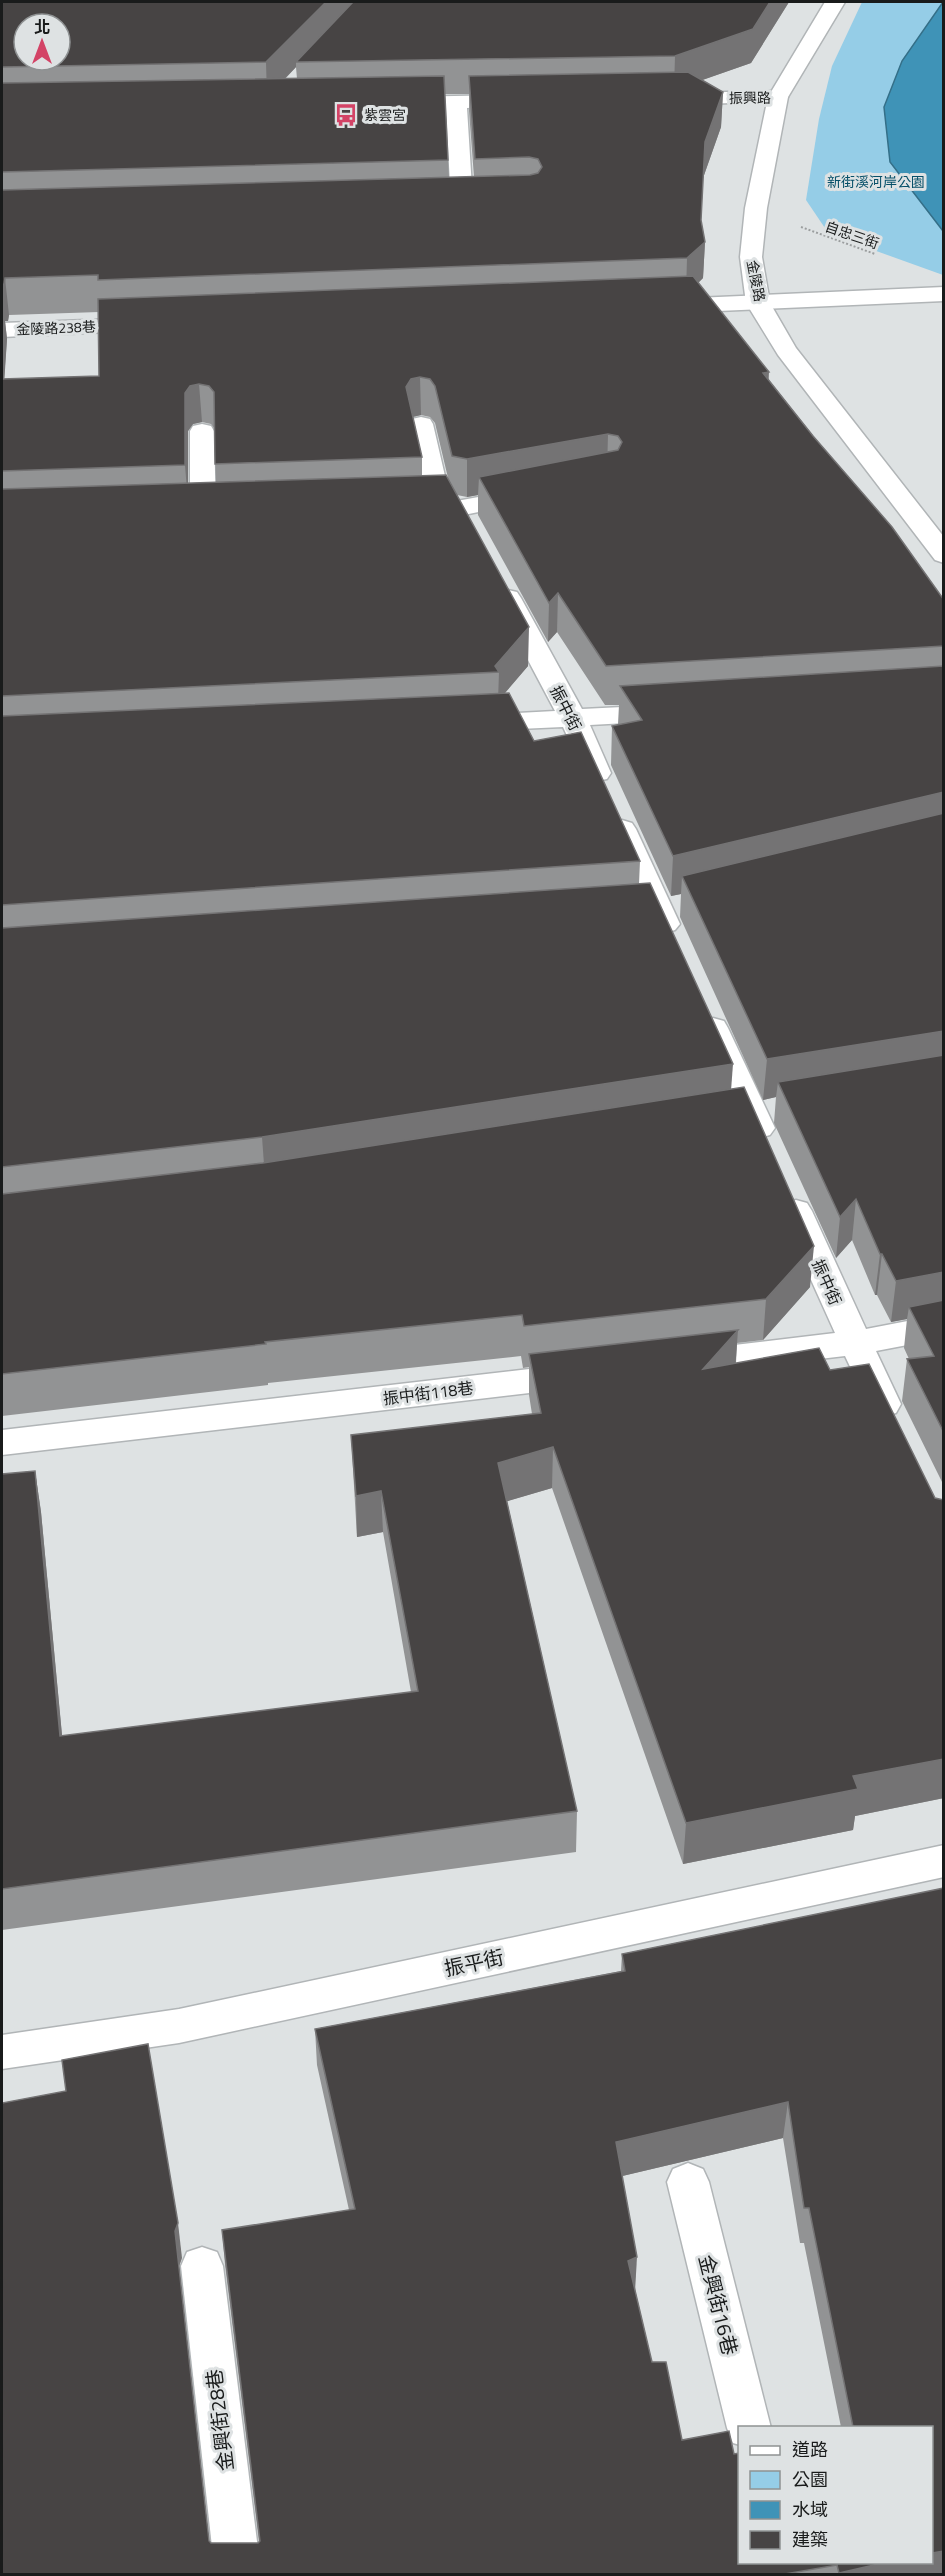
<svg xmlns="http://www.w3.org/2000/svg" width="945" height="2576" viewBox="0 0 945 2576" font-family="'Titillium Web','Noto Sans TC',sans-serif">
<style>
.green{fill:#95cde7}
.water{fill:#3f93b7;stroke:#346f88;stroke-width:1.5}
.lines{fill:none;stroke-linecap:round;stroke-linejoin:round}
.minor-casing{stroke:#b1b5b7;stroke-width:3}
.major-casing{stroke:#b1b5b7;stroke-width:3}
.path{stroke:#9b9e9f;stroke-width:2;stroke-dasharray:2 2;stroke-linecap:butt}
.minor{fill:#fff;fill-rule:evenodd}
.major{fill:#fff;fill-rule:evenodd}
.wall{fill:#929394;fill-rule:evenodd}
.shaded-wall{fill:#747374}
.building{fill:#474444;stroke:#747374;stroke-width:1.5;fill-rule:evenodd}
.labels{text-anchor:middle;stroke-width:6;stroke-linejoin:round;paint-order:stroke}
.far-street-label{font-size:14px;fill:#191b1b;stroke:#dee2e3}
.far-poi-label{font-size:14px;fill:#191b1b;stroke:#dee2e3;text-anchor:start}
.far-park-label{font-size:14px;fill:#064f68;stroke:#dee2e3}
.street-label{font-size:16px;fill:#191b1b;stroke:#dee2e3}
.near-street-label{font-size:20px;fill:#191b1b;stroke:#dee2e3}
</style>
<rect width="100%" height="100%" fill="#dee2e3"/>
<path class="green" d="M 862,2 L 943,2 L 943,275 L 829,234 L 806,200 L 819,119 L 832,66 Z"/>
<path class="water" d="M 943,2 L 944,2 L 943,231 L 890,162 L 884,107 L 902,61 Z"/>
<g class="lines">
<g class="minor-casing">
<g id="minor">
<path d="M 778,91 L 785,93 L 788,97 L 785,101 L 678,105 L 671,103 L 668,99 L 671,95 L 678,93 Z"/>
<path d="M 513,95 L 520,97 L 523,101 L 520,105 L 467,108 L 473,204 L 470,209 L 462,211 L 454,209 L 451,204 L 446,108 L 399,109 L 392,107 L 389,103 L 392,99 L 399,97 Z"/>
<path d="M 944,287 L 944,301 L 672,313 L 664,311 L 660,306 L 664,301 L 672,299 Z"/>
<path d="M 144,318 L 152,320 L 156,325 L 152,330 L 2,337 L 2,323 Z"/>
<path d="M 421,417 L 430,419 L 433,424 L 451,502 L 523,489 L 532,491 L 535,496 L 532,501 L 459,516 L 450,513 L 447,509 L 439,512 L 430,509 L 426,504 L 409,424 L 412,419 Z"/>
<path d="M 202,424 L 211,426 L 214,431 L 216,512 L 212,517 L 203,520 L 194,517 L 190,512 L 190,431 L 193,426 Z"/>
<path d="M 508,590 L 517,592 L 521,598 L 582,709 L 663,705 L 673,707 L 677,713 L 673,719 L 663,721 L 590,725 L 611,773 L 607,779 L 597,781 L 587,779 L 563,727 L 478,731 L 468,729 L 464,723 L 468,717 L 478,715 L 555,711 L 495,598 L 499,592 Z"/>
<path d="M 622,820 L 632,823 L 636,829 L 680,924 L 675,930 L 665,933 L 655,930 L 650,924 L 608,829 L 612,823 Z"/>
<path d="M 713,1018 L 724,1021 L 728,1028 L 775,1128 L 770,1135 L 759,1138 L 748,1135 L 743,1128 L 698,1028 L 702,1021 Z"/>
<path d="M 796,1200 L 807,1203 L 812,1211 L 866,1329 L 944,1314 L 944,1338 L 876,1351 L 901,1404 L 896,1413 L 884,1416 L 872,1413 L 845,1356 L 692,1374 L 680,1370 L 675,1362 L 680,1354 L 692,1350 L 835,1333 L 780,1211 L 785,1203 Z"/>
<path d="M 572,1364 L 584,1367 L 589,1376 L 584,1385 L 572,1388 L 2,1455 L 2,1430 Z"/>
<path d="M 944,1845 L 944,1877 L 179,2043 L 2,2069 L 2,2035 L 179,2009 Z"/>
<path d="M 688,2163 L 703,2169 L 709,2182 L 771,2428 L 740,2428 L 740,2445 L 733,2443 L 727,2428 L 667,2182 L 673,2169 Z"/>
<path d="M 202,2247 L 217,2252 L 223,2266 L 261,2574 L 215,2574 L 181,2266 L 187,2252 Z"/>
</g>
</g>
<g class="major-casing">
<path id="major" d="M 825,2 L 845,2 L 788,97 L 767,208 L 762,257 L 770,303 L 796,348 L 944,537 L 944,563 L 935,560 L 778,355 L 746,303 L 740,257 L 745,208 L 768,97 Z"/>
</g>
<path class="path" d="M 801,227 L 875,254"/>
<use href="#minor" class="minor"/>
<use href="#major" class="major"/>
</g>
<g class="wall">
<path d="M 2,2 L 789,2 L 751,63 L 702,80 L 723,92 L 721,127 L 703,178 L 701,221 L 705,242 L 703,278 L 698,283 L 769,380 L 944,600 L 944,1486 L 902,1401 L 907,1359 L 909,1359 L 904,1348 L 907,1319 L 891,1322 L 877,1295 L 875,1295 L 852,1240 L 836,1258 L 774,1123 L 776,1097 L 763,1100 L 680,917 L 681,894 L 671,896 L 611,765 L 612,726 L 618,724 L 619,705 L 605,705 L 557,632 L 548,642 L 478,515 L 478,495 L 467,497 L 457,495 L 528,666 L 505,693 L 534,741 L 640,861 L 639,884 L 731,1089 L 810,1287 L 763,1340 L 737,1343 L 736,1363 L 830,1370 L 935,1498 L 944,1500 L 944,1798 L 855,1816 L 853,1830 L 683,1864 L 552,1488 L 507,1501 L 577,1811 L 576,1852 L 2,1930 L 2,1474 L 35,1471 L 41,1512 L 62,1736 L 411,1692 L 383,1532 L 357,1537 L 351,1435 L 532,1414 L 529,1395 L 529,1367 L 523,1368 L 521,1356 L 268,1383 L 268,1385 L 2,1416 ZM 296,67 L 297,79 L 285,79 ZM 445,94 L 469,94 L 469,111 L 474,177 L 449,178 ZM 99,312 L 99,376 L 4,379 L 7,339 L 5,321 L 8,321 L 9,315 ZM 421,415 L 430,417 L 435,423 L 448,478 L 422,476 L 422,457 L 413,417 ZM 202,422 L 211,424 L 214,428 L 216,483 L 188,483 L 188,431 L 193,424 Z"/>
<path d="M 944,1888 L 944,2574 L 2,2574 L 182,2258 L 179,2266 L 209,2541 L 211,2543 L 258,2543 L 259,2542 L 225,2265 L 222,2230 L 349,2210 L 317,2065 L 315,2029 L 621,1971 L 622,1954 ZM 783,2138 L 800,2243 L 804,2243 L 841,2427 L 932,2427 L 932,2562 L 740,2562 L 682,2440 L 652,2362 L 635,2289 L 622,2176 Z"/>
</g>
<g class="shaded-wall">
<path d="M 326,2 L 360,2 L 296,62 L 296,67 L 267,97 L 266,62 Z"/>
<path d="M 770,2 L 789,2 L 751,63 L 674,90 L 675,56 Z"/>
<path d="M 723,92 L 721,127 L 703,178 L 699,247 L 705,242 L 703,278 L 686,295 L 687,258 L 705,142 Z"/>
<path d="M 5,278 L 9,315 L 8,321 L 5,321 L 7,339 L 2,416 L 2,285 Z"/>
<path d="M 769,372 L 767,409 L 763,373 Z"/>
<path d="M 420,377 L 421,415 L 412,417 L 406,387 L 411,379 Z"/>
<path d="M 199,384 L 202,422 L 193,424 L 188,431 L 188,503 L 185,465 L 185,393 L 190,386 Z"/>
<path d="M 608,434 L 607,472 L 479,477 L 478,495 L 467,497 L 467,459 Z"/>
<path d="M 558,593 L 557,632 L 548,642 L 549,603 Z"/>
<path d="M 529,627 L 528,666 L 498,701 L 499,672 L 495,666 Z"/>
<path d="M 944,792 L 943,831 L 682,876 L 681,894 L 671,896 L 673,856 Z"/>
<path d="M 944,1031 L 944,1071 L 778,1082 L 776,1097 L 763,1100 L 767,1059 Z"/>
<path d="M 733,1064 L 730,1104 L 265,1178 L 262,1137 Z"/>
<path d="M 856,1199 L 852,1240 L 836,1258 L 840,1217 Z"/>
<path d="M 814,1246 L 810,1287 L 763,1340 L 766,1299 Z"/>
<path d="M 880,1254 L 882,1254 L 877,1295 L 875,1295 Z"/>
<path d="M 944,1272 L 944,1312 L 909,1307 L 907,1319 L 891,1322 L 896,1281 Z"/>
<path d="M 738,1330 L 735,1371 L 703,1369 Z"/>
<path d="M 553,1447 L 552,1488 L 498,1504 L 498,1463 Z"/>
<path d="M 35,1471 L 41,1512 L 66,1777 L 60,1736 Z"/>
<path d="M 381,1491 L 383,1532 L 357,1537 L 356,1496 Z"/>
<path d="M 944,1759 L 944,1798 L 855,1816 L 853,1830 L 683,1864 L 686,1823 L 853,1776 Z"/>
<path d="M 788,2102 L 783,2138 L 614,2178 L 616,2142 Z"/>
<path d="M 178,2223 L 182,2258 L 179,2266 L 175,2231 Z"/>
<path d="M 637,2257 L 635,2292 L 628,2261 Z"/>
<path d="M 944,2551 L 944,2574 L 838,2574 L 839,2573 L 887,2562 L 932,2562 L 932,2553 Z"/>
</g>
<g class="building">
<path d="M 2,2 L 326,2 L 266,62 L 2,67 ZM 24,24 L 60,24 L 60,60 L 24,60 Z"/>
<path d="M 353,2 L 770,2 L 753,29 L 675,56 L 296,62 Z"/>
<path d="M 688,72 L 723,92 L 705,142 L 701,220 L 705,242 L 687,258 L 98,280 L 98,275 L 5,278 L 4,284 L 2,285 L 2,190 L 530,175 L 538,173 L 542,167 L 538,159 L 529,157 L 475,159 L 469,76 Z"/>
<path d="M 444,76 L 448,160 L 2,172 L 2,83 Z"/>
<path d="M 693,276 L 769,372 L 763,373 L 813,436 L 892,527 L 944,600 L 944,646 L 606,666 L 558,593 L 549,603 L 479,477 L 618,450 L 622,442 L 618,436 L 608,434 L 467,459 L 452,456 L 435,386 L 430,379 L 420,377 L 411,379 L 406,387 L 422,457 L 215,464 L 214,392 L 209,386 L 199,384 L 190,386 L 185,393 L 185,465 L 2,471 L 2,379 L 99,376 L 98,299 Z"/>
<path d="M 2,302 L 3,302 L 2,326 Z"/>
<path d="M 446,475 L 529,627 L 495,666 L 499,672 L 2,696 L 2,489 Z"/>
<path d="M 944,666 L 944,792 L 673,856 L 612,726 L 642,720 L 620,686 Z"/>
<path d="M 509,693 L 534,741 L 581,732 L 640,861 L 2,905 L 2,716 Z"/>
<path d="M 944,813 L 944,1031 L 767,1059 L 682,876 Z"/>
<path d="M 650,883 L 733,1064 L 262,1137 L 2,1167 L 2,928 Z"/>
<path d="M 944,1055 L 944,1272 L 896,1281 L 882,1254 L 880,1254 L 856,1199 L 840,1217 L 778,1082 Z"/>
<path d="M 744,1087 L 814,1246 L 766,1299 L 524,1326 L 522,1315 L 265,1342 L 266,1344 L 2,1374 L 2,1194 L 263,1163 Z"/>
<path d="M 944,1300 L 944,1433 L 907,1359 L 934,1356 L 909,1307 Z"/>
<path d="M 738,1330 L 703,1369 L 819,1348 L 830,1370 L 869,1364 L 935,1498 L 944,1500 L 944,1759 L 853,1776 L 858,1789 L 686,1823 L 553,1447 L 498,1463 L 577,1811 L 2,1889 L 2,1474 L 35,1471 L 60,1736 L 418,1691 L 381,1491 L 356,1496 L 351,1435 L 541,1413 L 529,1354 Z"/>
<path d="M 944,1888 L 944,2551 L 932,2553 L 932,2427 L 853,2427 L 809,2208 L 804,2208 L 788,2102 L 616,2142 L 637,2257 L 628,2261 L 652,2362 L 666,2362 L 682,2440 L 729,2431 L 734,2454 L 740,2453 L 740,2562 L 887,2562 L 839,2573 L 837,2565 L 785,2574 L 2,2574 L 2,2103 L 66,2091 L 62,2060 L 148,2044 L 178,2223 L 175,2231 L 209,2541 L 211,2543 L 258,2543 L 260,2541 L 222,2230 L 355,2209 L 315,2029 L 625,1971 L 622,1954 Z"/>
</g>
<defs>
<g id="bus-bare" transform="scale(1.8)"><path d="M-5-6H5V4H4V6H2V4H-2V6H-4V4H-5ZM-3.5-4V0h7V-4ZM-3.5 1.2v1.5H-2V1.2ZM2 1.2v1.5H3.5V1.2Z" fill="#d34366" stroke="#dee2e3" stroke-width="2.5" paint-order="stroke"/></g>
</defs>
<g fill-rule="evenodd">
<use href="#bus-bare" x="346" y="115"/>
</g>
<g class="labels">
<g class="far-street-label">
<text transform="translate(750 98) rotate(-1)" y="5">振興路</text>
<text transform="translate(852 235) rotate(19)" y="5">自忠三街</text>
<text transform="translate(756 281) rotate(79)" y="5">金陵路</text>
<text transform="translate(56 328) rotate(-2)" y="5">金陵路238巷</text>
</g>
<g class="far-poi-label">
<text x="364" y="120">紫雲宮</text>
</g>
<g class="far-park-label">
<text x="876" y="187">新街溪河岸公園</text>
</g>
<g class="street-label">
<text transform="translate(566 708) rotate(63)" y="6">振中街</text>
<text transform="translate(827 1282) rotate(66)" y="6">振中街</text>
<text transform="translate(428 1393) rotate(-7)" y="6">振中街118巷</text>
</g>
<g class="near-street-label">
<text transform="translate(474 1963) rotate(-12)" y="7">振平街</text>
<text transform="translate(718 2305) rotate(76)" y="7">金興街16巷</text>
<text transform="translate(220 2420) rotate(-97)" y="7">金興街28巷</text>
</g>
</g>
<rect width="945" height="2576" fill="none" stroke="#191b1b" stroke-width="6"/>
<rect x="738" y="2426" width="195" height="138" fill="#dee2e3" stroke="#8f9293" stroke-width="1.5"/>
<rect x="750" y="2446" width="30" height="9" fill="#ffffff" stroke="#8f9293" stroke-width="1.5"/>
<text x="792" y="2456" font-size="18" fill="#191b1b">道路</text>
<rect x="750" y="2471" width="30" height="18" fill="#95cde7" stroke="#8f9293" stroke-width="1.5"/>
<text x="792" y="2486" font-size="18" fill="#191b1b">公園</text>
<rect x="750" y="2501" width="30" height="18" fill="#3f93b7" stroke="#8f9293" stroke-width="1.5"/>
<text x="792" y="2516" font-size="18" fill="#191b1b">水域</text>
<rect x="750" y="2531" width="30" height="18" fill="#474444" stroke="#8f9293" stroke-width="1.5"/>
<text x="792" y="2546" font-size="18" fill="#191b1b">建築</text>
<g transform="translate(42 42)"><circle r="28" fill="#dee2e3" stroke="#8f9293" stroke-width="1.5"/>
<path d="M0-4.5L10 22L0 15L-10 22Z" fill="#d34366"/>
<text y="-9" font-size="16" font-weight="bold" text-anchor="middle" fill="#191b1b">北</text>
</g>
</svg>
